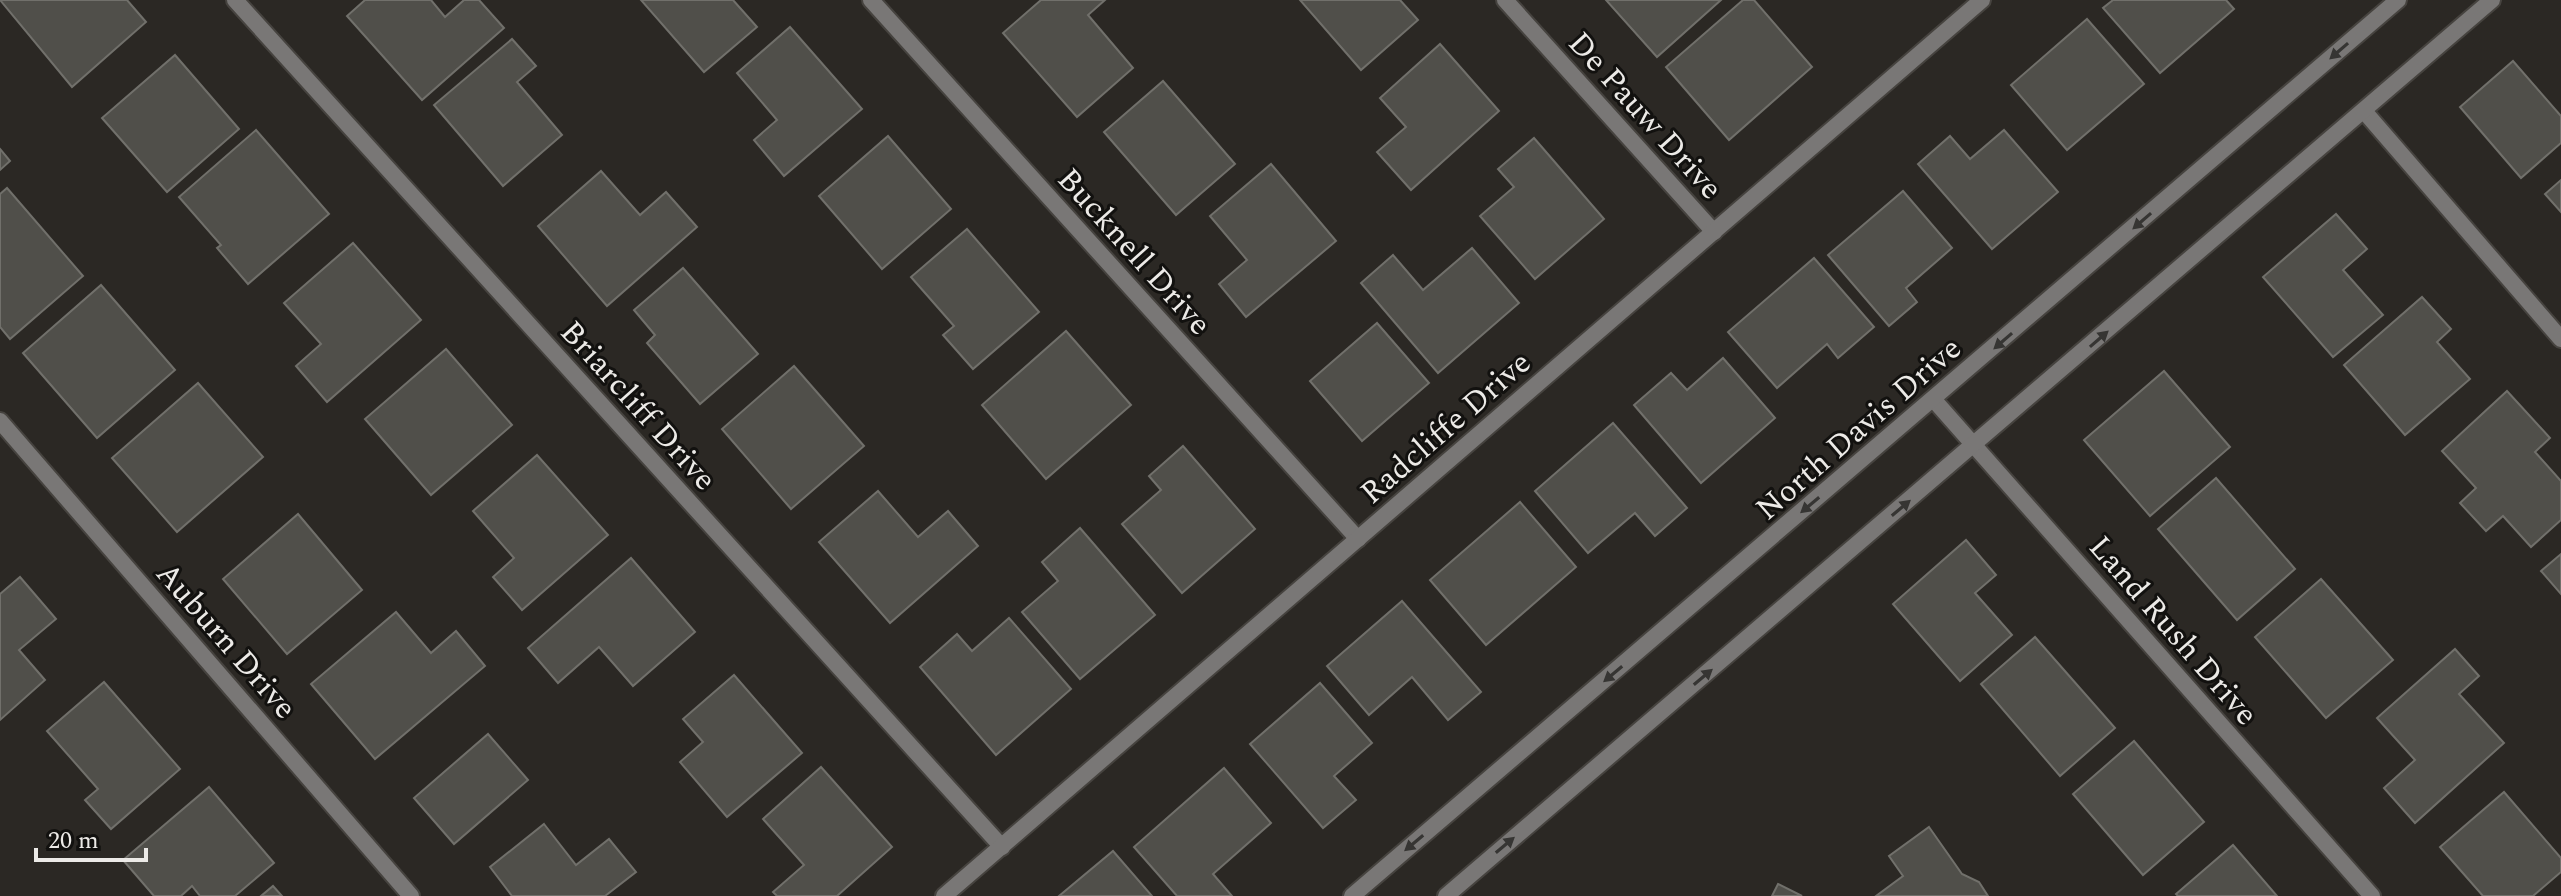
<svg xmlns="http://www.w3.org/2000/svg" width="2561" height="896" viewBox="0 0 2561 896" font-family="Spectral,serif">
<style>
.building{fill:#504f4a;stroke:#71706b;stroke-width:2}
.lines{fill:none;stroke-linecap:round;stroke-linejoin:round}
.minor-casing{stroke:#46433f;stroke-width:20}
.tertiary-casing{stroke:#46433f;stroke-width:20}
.minor{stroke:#797776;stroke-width:16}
.tertiary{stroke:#797776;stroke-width:16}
.oneway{fill:#363533}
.labels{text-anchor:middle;stroke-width:6;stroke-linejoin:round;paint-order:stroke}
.street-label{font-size:32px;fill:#eceae7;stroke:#12110f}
</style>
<rect width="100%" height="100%" fill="#2b2824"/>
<g class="building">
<path d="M 0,0 L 127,0 L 146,22 L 72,87 Z"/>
<path d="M 365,0 L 431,0 L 445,17 L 464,0 L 479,0 L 504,28 L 422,100 L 347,16 Z"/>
<path d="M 641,0 L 733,0 L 757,27 L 704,72 Z"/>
<path d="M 1041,0 L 1105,0 L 1088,15 L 1133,68 L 1077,117 L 1003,33 Z"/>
<path d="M 1300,0 L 1400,0 L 1418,20 L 1361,70 Z"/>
<path d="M 1606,0 L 1721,0 L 1657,57 Z"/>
<path d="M 1743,0 L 1754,0 L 1812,67 L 1729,140 L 1666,67 Z"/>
<path d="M 2113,0 L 2226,0 L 2234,9 L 2160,73 L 2103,8 Z"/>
<path d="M 2087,19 L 2144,84 L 2067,150 L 2011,85 Z"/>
<path d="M 790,27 L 862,109 L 784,176 L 754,140 L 777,120 L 737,73 Z"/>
<path d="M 512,39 L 536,66 L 517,82 L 562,135 L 503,186 L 434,105 Z"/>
<path d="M 1440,44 L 1499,111 L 1411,190 L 1377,152 L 1406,127 L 1380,98 Z"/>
<path d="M 175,55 L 239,129 L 167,192 L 102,118 Z"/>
<path d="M 2513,61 L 2561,116 L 2561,143 L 2521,178 L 2460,107 Z"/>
<path d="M 1163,81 L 1235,164 L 1176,215 L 1104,132 Z"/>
<path d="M 256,130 L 329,214 L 248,284 L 217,248 L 221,245 L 179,197 Z"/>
<path d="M 2004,130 L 2058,192 L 1992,249 L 1918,164 L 1950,136 L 1970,159 Z"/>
<path d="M 888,136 L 951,209 L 882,269 L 819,196 Z"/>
<path d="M 1534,138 L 1604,219 L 1535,279 L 1480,216 L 1514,187 L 1498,169 Z"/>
<path d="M 0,149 L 10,161 L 0,170 Z"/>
<path d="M 1271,164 L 1336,241 L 1246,317 L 1219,284 L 1247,260 L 1210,216 Z"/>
<path d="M 601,171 L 640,215 L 666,192 L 697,227 L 607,306 L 538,226 Z"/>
<path d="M 2561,180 L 2561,212 L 2545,194 Z"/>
<path d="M 7,188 L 83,276 L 10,339 L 0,327 L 0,194 Z"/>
<path d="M 1903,191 L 1952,248 L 1906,288 L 1917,302 L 1889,326 L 1828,255 Z"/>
<path d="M 2336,214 L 2367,249 L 2343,270 L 2383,315 L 2333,357 L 2263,277 Z"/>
<path d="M 967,229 L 1039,312 L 973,369 L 943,335 L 954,326 L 911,277 Z"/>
<path d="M 353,243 L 421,320 L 327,402 L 296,366 L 321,344 L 284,303 Z"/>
<path d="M 1472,248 L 1519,303 L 1438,373 L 1361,283 L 1393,255 L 1423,290 Z"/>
<path d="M 1814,258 L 1874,327 L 1838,358 L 1827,344 L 1777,388 L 1728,332 Z"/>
<path d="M 683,268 L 758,354 L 700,404 L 647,343 L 655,335 L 634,310 Z"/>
<path d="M 101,285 L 175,370 L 97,438 L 23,353 Z"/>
<path d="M 2422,297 L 2451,329 L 2437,342 L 2470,379 L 2405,435 L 2344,365 Z"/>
<path d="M 1377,323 L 1429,383 L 1362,441 L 1310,381 Z"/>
<path d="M 1066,331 L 1131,405 L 1046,479 L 982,405 Z"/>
<path d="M 446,349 L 512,425 L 431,495 L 365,419 Z"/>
<path d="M 1723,358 L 1775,418 L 1701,483 L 1634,405 L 1671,373 L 1687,390 Z"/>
<path d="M 794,366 L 864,446 L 791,509 L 722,429 Z"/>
<path d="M 2164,371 L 2230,447 L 2150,516 L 2084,440 Z"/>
<path d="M 198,383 L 263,457 L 177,532 L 112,458 Z"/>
<path d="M 2507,391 L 2550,438 L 2535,452 L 2561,481 L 2561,520 L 2531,547 L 2503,516 L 2486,531 L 2460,503 L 2476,488 L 2442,451 Z"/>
<path d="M 1613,423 L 1687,508 L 1655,536 L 1635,513 L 1588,553 L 1535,491 Z"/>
<path d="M 1183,446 L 1255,529 L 1182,593 L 1122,524 L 1161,490 L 1149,476 Z"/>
<path d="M 537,455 L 608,535 L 522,610 L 493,577 L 514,558 L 473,511 Z"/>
<path d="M 2216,478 L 2295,569 L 2237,620 L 2158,529 Z"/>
<path d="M 878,491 L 918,537 L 948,511 L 978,546 L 890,623 L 819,542 Z"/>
<path d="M 1520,502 L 1576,567 L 1486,645 L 1430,580 Z"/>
<path d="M 298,514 L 362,590 L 287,654 L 223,579 Z"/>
<path d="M 1080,528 L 1155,615 L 1080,679 L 1022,612 L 1058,581 L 1042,562 Z"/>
<path d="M 1966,540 L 1996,575 L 1975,593 L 2012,635 L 1960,681 L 1893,604 Z"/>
<path d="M 2561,554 L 2561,594 L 2541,571 Z"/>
<path d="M 631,558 L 695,632 L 633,686 L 599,647 L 558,683 L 528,648 Z"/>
<path d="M 20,577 L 56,619 L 19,650 L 45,680 L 0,720 L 0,594 Z"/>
<path d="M 2321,579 L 2393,660 L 2326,718 L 2255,637 Z"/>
<path d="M 1402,601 L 1481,692 L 1448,720 L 1412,677 L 1369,715 L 1327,666 Z"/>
<path d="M 396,612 L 431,653 L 456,631 L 485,666 L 375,759 L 311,684 Z"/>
<path d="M 1009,618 L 1071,689 L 996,755 L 920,667 L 957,634 L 972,651 Z"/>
<path d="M 2035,637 L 2115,728 L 2060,776 L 1981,684 Z"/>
<path d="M 2455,649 L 2479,676 L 2459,694 L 2504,743 L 2415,823 L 2384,788 L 2415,760 L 2377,718 Z"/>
<path d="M 734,675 L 802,753 L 727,817 L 680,762 L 703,742 L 683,719 Z"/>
<path d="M 104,682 L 180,769 L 111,829 L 85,800 L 98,789 L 47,731 Z"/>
<path d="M 1320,683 L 1372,743 L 1334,776 L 1356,800 L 1323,828 L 1250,744 Z"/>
<path d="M 488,734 L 528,780 L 454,844 L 414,798 Z"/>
<path d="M 2134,741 L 2204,822 L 2143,875 L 2073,794 Z"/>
<path d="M 821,767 L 892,847 L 837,896 L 777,896 L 773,892 L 804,865 L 763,819 Z"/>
<path d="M 1224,768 L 1271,823 L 1213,874 L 1232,896 L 1177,896 L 1134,847 Z"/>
<path d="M 209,787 L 274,863 L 235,896 L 200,896 L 192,886 L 181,896 L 154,896 L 123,860 Z"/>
<path d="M 2504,792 L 2561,858 L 2561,872 L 2533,896 L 2483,896 L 2440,847 Z"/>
<path d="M 544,824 L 576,865 L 609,839 L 636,872 L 605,896 L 512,896 L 490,867 Z"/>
<path d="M 1929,827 L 1962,874 L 1979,882 L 1988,896 L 1876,896 L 1903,876 L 1889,856 Z"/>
<path d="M 2233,845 L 2277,896 L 2178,896 L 2176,894 Z"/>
<path d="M 1113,851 L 1152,896 L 1059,896 Z"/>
<path d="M 1778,884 L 1802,896 L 1772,896 Z"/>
<path d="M 273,886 L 282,896 L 261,896 Z"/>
</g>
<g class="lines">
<g class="minor-casing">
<g id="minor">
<path d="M 235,0 L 1002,847"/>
<path d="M 871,0 L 1358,539"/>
<path d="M 1505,0 L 1714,232"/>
<path d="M 2364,111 L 2561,339"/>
<path d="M 1934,400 L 2372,896"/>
<path d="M 0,421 L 411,896"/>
<path d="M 944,896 L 1982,0"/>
</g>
</g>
<g class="tertiary-casing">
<g id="tertiary">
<path d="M 1352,896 L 2398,0"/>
<path d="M 1446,896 L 2492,0"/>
</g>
</g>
<use href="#minor" class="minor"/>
<use href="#tertiary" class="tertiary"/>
</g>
<defs><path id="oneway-solid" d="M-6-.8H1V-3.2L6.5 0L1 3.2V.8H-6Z" transform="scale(2)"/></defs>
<g class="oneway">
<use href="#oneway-solid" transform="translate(2339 51) rotate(139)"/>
<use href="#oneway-solid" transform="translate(2142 221) rotate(139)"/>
<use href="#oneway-solid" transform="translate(2099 339) rotate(-41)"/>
<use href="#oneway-solid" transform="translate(2003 341) rotate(139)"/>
<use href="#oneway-solid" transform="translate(1810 505) rotate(140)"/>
<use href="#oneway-solid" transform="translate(1901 508) rotate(-40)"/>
<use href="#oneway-solid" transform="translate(1613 674) rotate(140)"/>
<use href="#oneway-solid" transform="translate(1703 677) rotate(-40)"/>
<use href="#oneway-solid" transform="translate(1414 843) rotate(140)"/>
<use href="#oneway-solid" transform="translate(1505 845) rotate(-40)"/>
</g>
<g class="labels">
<g class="street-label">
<text transform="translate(1646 115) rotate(48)" y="11">De Pauw Drive</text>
<text transform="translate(1135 251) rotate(48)" y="11">Bucknell Drive</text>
<text transform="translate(639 405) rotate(48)" y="11">Briarcliff Drive</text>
<text transform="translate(1445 427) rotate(-41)" y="11">Radcliffe Drive</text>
<text transform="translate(1858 428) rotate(-41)" y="11">North Davis Drive</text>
<text transform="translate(2174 630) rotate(49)" y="11">Land Rush Drive</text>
<text transform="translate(227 640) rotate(49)" y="11">Auburn Drive</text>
</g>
</g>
<path d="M36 848v12h110v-12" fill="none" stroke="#eceae7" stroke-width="4"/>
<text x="48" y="848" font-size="24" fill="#eceae7" stroke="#12110f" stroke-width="6" paint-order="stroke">20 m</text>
</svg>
